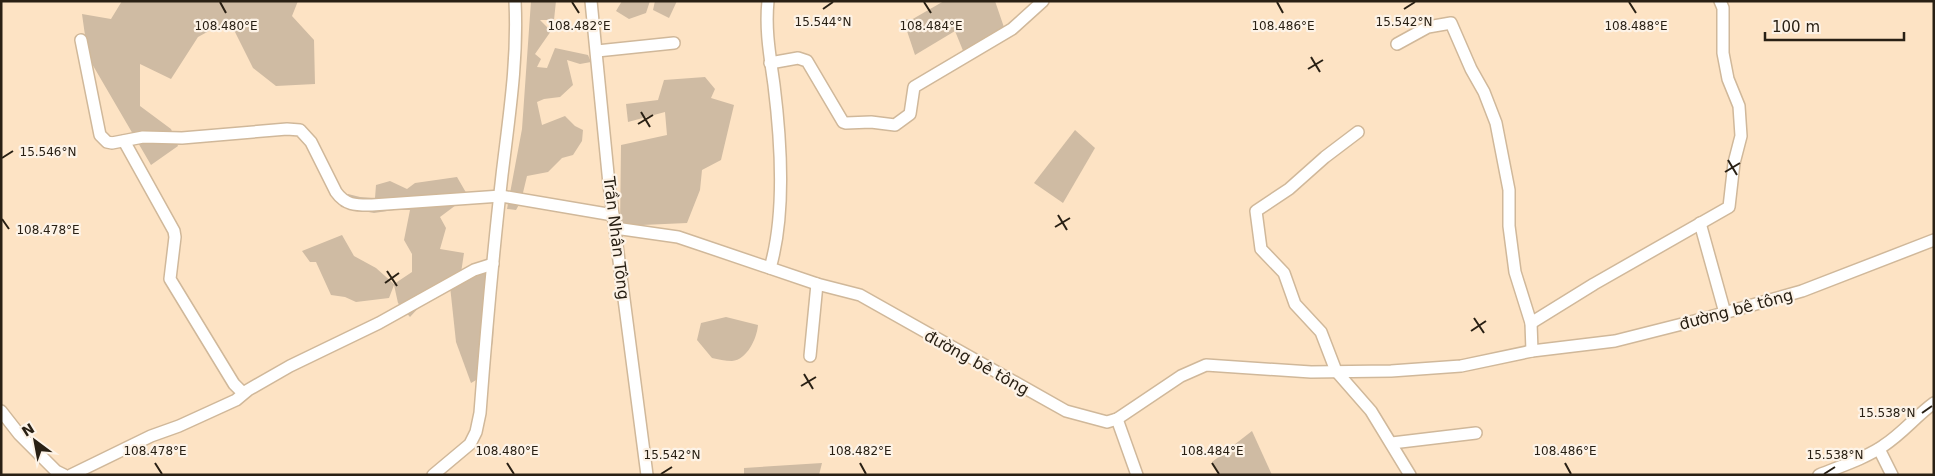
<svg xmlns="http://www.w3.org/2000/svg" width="1935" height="476" viewBox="0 0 1935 476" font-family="'DejaVu Sans',sans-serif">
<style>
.green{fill:#cfbba3}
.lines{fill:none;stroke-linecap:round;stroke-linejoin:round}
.minor-casing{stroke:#d0b89a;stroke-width:14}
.minor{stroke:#fff;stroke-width:11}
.ticks{fill:none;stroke:#292014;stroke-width:2}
.labels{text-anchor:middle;stroke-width:4.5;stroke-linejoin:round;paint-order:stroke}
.street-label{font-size:16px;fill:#292014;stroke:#fdf3e7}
.ticks-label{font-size:12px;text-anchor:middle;fill:#292014;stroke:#fdf3e7;stroke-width:4.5;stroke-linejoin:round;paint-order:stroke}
</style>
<rect width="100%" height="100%" fill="#fde3c4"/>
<g class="green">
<path d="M 122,1 L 298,1 L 292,16 L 314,40 L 315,84 L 276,86 L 253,68 L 229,20 L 198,37 L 171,79 L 140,64 L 140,106 L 171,129 L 178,146 L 151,165 L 88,57 L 82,14 L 111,19 Z"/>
<path d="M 531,1 L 556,1 L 554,20 L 540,20 L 551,31 L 535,54 L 541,59 L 537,67 L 547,68 L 555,48 L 588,55 L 591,62 L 580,64 L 567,60 L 573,85 L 560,97 L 544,99 L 537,102 L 542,125 L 565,116 L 575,126 L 583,130 L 582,141 L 573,155 L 562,158 L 548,172 L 527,176 L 521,201 L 516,210 L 507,209 L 522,129 Z"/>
<path d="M 622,1 L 650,1 L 646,13 L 629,19 L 616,11 Z"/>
<path d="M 655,1 L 677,1 L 669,18 L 653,10 Z"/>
<path d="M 944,1 L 995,1 L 1007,36 L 966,58 L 955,31 L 915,55 L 903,19 L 911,20 Z"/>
<path d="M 705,77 L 715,89 L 711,98 L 734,105 L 721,160 L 702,170 L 700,190 L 687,223 L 620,226 L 621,145 L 667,135 L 665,112 L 628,122 L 626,104 L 658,100 L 664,80 Z"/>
<path d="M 1075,130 L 1095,148 L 1063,203 L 1034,183 Z"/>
<path d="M 457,177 L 468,196 L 440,217 L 446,228 L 440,249 L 464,253 L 461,273 L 421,305 L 410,317 L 398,303 L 394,285 L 389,298 L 356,302 L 345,297 L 331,295 L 316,262 L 310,262 L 302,251 L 342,235 L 354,256 L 376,268 L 394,284 L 412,272 L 412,254 L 404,240 L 410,210 L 394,210 L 374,213 L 341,207 L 337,200 L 348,194 L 360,197 L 375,198 L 376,185 L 390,181 L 407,189 L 415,183 Z"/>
<path d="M 496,262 L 493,341 L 485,375 L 471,383 L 456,342 L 450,286 Z"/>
<path d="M 726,317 L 758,325 C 757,338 747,360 732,361 C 725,361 718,359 712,358 L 697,340 L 701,323 Z"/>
<path d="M 1252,431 L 1272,475 L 1220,475 L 1212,462 Z"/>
<path d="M 822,463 L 819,475 L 744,475 L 744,468 Z"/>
</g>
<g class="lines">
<g class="minor-casing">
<g id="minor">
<path d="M 591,1 L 609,184 L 647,475"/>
<path d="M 768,1 C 765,30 770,56 774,85 C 781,141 786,214 770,268"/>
<path d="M 81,40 L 100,135 L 107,142 L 112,143 L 143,137 L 182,138 L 287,129 L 300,130 L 311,142 L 336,192 C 346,206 357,205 372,205 L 501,196 L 613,215"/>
<path d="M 1397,44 L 1428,27 L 1451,23 L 1471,69 L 1484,92 L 1496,123 L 1509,190 L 1509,226 L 1515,272 L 1531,323 L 1532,351"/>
<path d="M 597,51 L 674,43"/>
<path d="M 770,63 L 798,58 L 807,61 L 843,122 L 846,123 L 871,122 L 895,125 L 910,114 L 914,87 L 1012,29 L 1043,1"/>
<path d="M 1358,132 L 1325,157 L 1289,189 L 1256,211 L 1261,249 L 1284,273 L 1295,304 L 1321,332 L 1336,371 L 1371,411 L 1410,475"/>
<path d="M 124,141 L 174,231 L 175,237 L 170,279 L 234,384 L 243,393"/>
<path d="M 1700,223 L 1725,313"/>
<path d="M 615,228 L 678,237 L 817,284 L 860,295 L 1066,411 L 1107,422 L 1117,419 L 1181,376 L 1206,365 L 1311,372 L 1391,371 L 1461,366 L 1532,351 L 1615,341 L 1706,318 L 1802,291 L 1934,240"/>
<path d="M 1531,323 L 1594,284 L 1729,207 L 1734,163 L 1741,136 L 1739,106 L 1728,79 L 1723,53 L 1723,8 L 1720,1"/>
<path d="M 810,356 L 817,284"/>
<path d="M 1,411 L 19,434 L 56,471 L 64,475"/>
<path d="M 1117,419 L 1137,475"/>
<path d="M 1392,443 L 1476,433"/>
<path d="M 1879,449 L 1892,475"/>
<path d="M 71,475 L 151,436 L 179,426 L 236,400 L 248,390 L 290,366 L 379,323 L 474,270 L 493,264"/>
<path d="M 433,475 L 470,444 L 476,432 L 480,413 C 486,334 493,254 502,175 C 509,116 518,61 515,1"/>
<path d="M 1819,475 C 1841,466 1864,459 1883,446 C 1902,434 1916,416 1934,403"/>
</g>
</g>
<use href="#minor" class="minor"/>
</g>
<path class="ticks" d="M 220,2 L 226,13M 572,2 L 579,13M 924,2 L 931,13M 1277,2 L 1283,13M 1629,2 L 1636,13M 823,9 L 833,2M 1404,9 L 1415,2M 1311,57 L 1320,72M 1308,69 L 1323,60M 641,112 L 650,127M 638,124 L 653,115M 2,158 L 13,151M 1728,160 L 1737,175M 1725,172 L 1740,163M 1058,215 L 1067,230M 2,219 L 9,229M 1055,227 L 1070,218M 387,271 L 397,286M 385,283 L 399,273M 1474,318 L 1484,333M 1471,331 L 1486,321M 804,374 L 813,389M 801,386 L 816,377M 1922,413 L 1932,406M 155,463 L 162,474M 507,463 L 514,474M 860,463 L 866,474M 1212,463 L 1219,474M 1565,463 L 1571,474M 661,474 L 672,467M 1824,474 L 1835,467"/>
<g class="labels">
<g class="street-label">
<text transform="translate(617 238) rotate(83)" y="6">Trần Nhân Tông</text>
<text transform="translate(1736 309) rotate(-15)" y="6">đường bê tông</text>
<text transform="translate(977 362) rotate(29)" y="6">đường bê tông</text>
</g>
</g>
<g class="ticks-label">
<text x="823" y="26">15.544°N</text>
<text x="1404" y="26">15.542°N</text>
<text x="226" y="30">108.480°E</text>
<text x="579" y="30">108.482°E</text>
<text x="931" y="30">108.484°E</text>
<text x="1283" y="30">108.486°E</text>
<text x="1636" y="30">108.488°E</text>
<text x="48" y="156">15.546°N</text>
<text x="48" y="234">108.478°E</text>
<text x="1887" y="417">15.538°N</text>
<text x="155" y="455">108.478°E</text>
<text x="507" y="455">108.480°E</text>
<text x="860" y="455">108.482°E</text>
<text x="1212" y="455">108.484°E</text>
<text x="1565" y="455">108.486°E</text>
<text x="672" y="459">15.542°N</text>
<text x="1835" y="459">15.538°N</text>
</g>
<rect width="1935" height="476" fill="none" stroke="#292014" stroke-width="5"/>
<g transform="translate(35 441) rotate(328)" stroke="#fdf3e7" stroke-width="4" paint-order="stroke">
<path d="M0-4L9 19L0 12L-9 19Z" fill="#292014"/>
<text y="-8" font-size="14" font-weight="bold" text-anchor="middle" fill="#292014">N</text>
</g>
<path d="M1765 32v8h139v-8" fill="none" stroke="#292014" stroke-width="2.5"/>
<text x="1772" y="32" font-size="15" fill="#292014" stroke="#fdf3e7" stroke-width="4" paint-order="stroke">100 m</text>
</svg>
